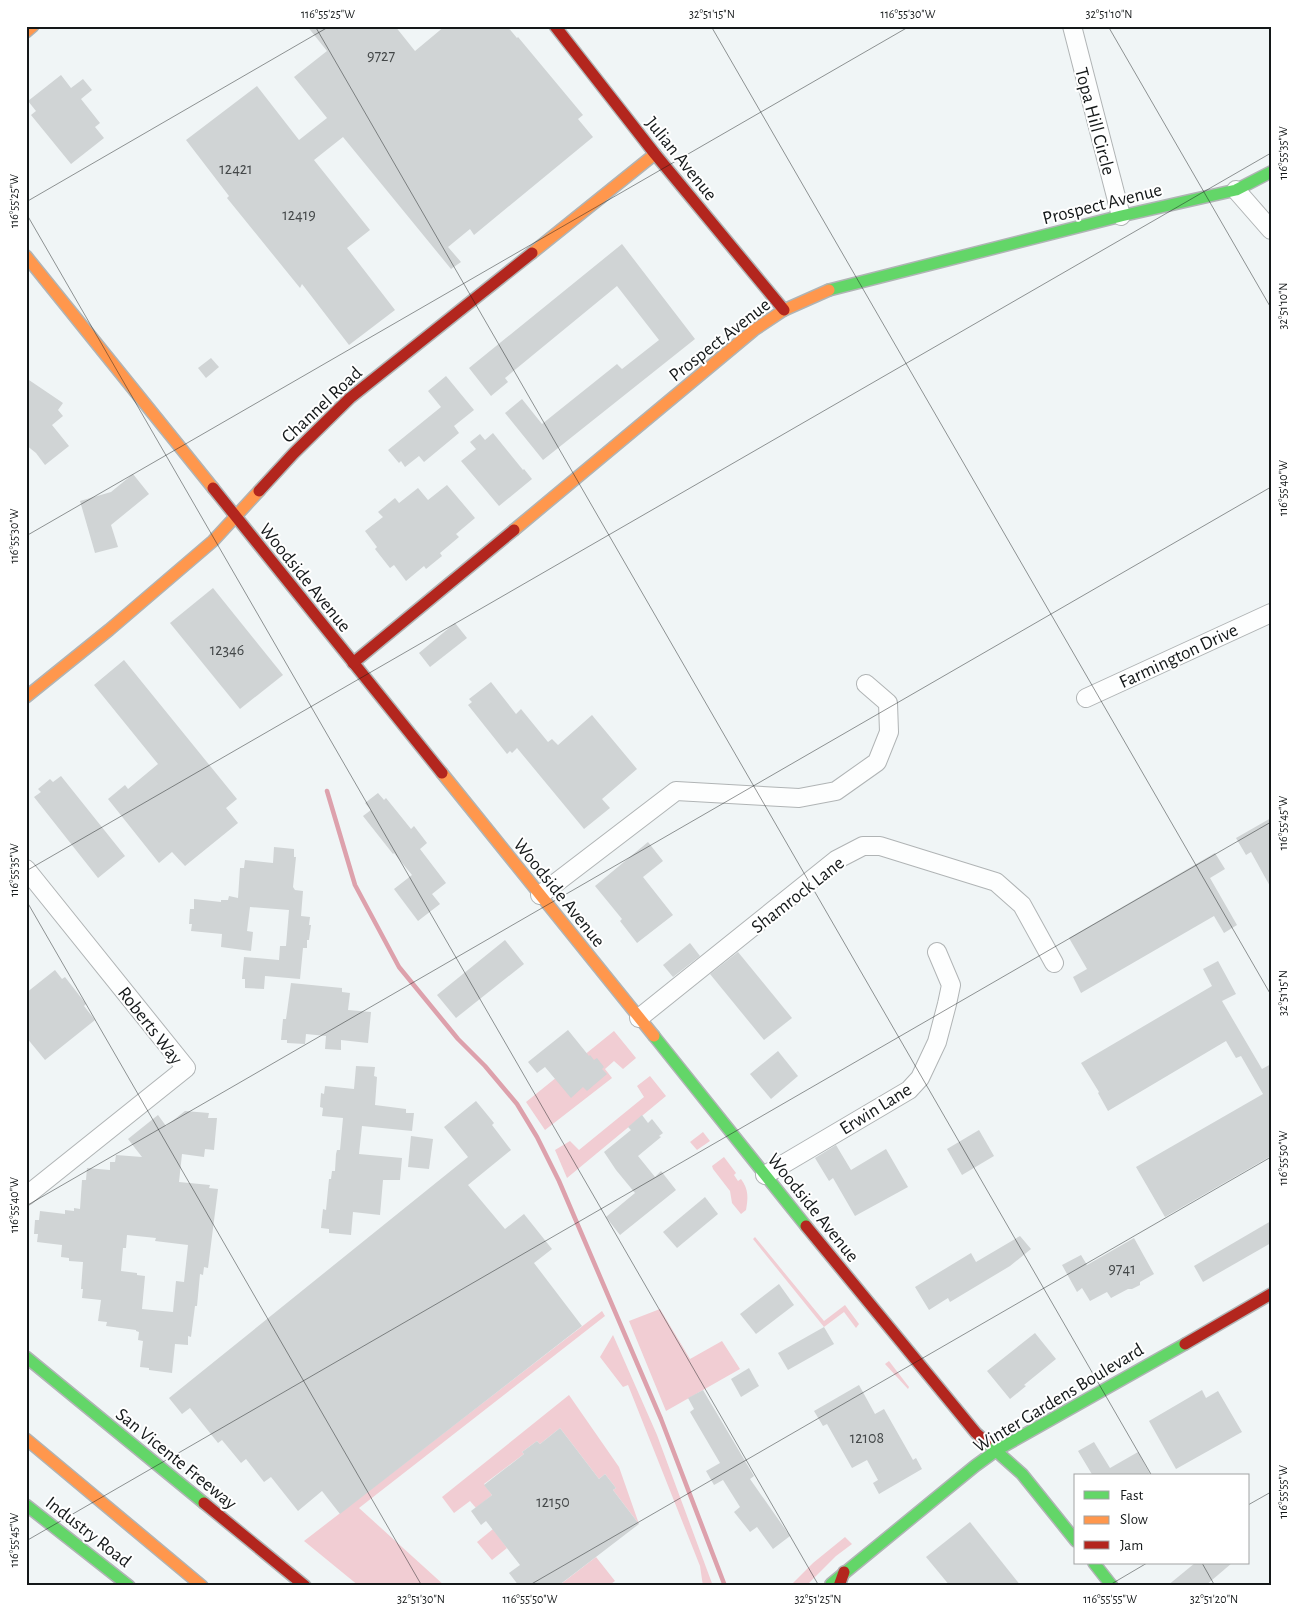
<svg xmlns="http://www.w3.org/2000/svg" width="1297" height="1612" viewBox="0 0 1297 1612" font-family="'Alegreya Sans',sans-serif">
<style>
.green{fill:#f1cdd3}
.lines{fill:none;stroke-linecap:round;stroke-linejoin:round}
.stream{stroke:#dda1ac;stroke-width:4.5}
.building{fill:#d0d4d5;fill-rule:evenodd}
.street-casing{stroke:#b0b4b5;stroke-width:20}
.fast-casing{stroke:#b0b4b5;stroke-width:14}
.slow-casing{stroke:#b0b4b5;stroke-width:14}
.jam-casing{stroke:#b0b4b5;stroke-width:14}
.street{stroke:#fdfefe;stroke-width:18}
.fast{stroke:#63d668;stroke-width:11}
.slow{stroke:#ff974d;stroke-width:11}
.jam{stroke:#b3261e;stroke-width:11}
.ticks{fill:none;stroke:#141819;stroke-width:1;stroke-opacity:0.45}
.labels{text-anchor:middle;stroke-width:4;stroke-linejoin:round;paint-order:stroke}
.number-label{font-size:16px;fill:#434748}
.street-label{font-size:19px;fill:#141819;stroke:#fff}
.neatline{fill:none;stroke:#141819;stroke-width:2}
.ticks-label{font-size:12px;text-anchor:middle;fill:#141819}
</style>
<rect width="100%" height="100%" fill="#f0f5f6"/>
<g class="green">
<path d="M 614,1031 L 636,1058 L 623,1069 L 614,1061 L 605,1069 L 612,1078 L 545,1130 L 526,1102 Z"/>
<path d="M 650,1076 L 666,1096 L 567,1178 L 555,1150 L 570,1141 L 579,1150 L 644,1097 L 637,1086 Z"/>
<path d="M 703,1132 L 710,1141 L 697,1150 L 690,1142 Z"/>
<path d="M 724,1157 L 736,1173 L 734,1175 L 738,1181 L 741,1179 C 749,1190 748,1198 746,1210 L 741,1214 L 732,1203 L 730,1191 L 713,1169 L 712,1166 Z"/>
<path d="M 755,1237 L 824,1321 L 845,1305 L 859,1324 L 856,1328 L 844,1312 L 824,1327 L 753,1239 Z"/>
<path d="M 660,1309 L 690,1359 L 722,1341 L 740,1369 L 666,1411 L 629,1321 Z"/>
<path d="M 602,1311 L 605,1316 L 359,1508 L 445,1586 L 359,1586 L 304,1541 Z"/>
<path d="M 613,1335 L 657,1435 L 713,1586 L 703,1586 L 700,1566 L 628,1385 L 623,1387 L 600,1357 Z"/>
<path d="M 889,1361 L 909,1387 L 908,1389 L 885,1364 Z"/>
<path d="M 569,1395 L 619,1467 L 639,1524 L 613,1490 L 616,1488 L 605,1474 L 599,1479 L 560,1428 L 540,1444 L 537,1441 L 522,1452 L 524,1454 L 484,1484 L 492,1495 L 476,1508 L 470,1501 L 454,1513 L 442,1497 Z"/>
<path d="M 493,1529 L 507,1548 L 492,1560 L 477,1542 Z"/>
<path d="M 845,1537 L 852,1544 L 836,1556 L 806,1586 L 790,1586 L 813,1563 Z"/>
<path d="M 596,1557 L 615,1581 L 608,1586 L 553,1586 L 561,1584 Z"/>
</g>
<g class="lines">
<path class="stream" d="M 327,791 L 355,885 L 399,967 L 458,1039 L 485,1066 L 517,1104 L 537,1137 L 559,1181 L 661,1419 L 725,1586"/>
</g>
<g class="building">
<path d="M 307,26 L 395,26 L 415,51 L 445,26 L 507,26 L 517,38 L 518,37 L 583,115 L 578,119 L 593,137 L 474,235 L 470,229 L 448,247 L 461,262 L 451,269 L 343,137 L 314,160 L 370,230 L 347,248 L 395,310 L 349,345 L 302,284 L 300,288 L 227,198 L 229,196 L 186,140 L 257,86 L 299,140 L 327,118 L 294,77 L 327,51 Z"/>
<path d="M 61,75 L 71,88 L 83,79 L 92,90 L 81,99 L 100,123 L 95,127 L 104,138 L 71,164 L 31,115 L 36,111 L 28,101 Z"/>
<path d="M 622,244 L 695,339 L 543,460 L 505,413 L 522,399 L 542,424 L 617,364 L 622,369 L 659,340 L 617,286 L 505,378 L 508,382 L 491,396 L 469,368 Z"/>
<path d="M 211,358 L 219,367 L 206,378 L 198,368 Z"/>
<path d="M 446,376 L 474,410 L 454,426 L 459,433 L 424,462 L 419,456 L 405,467 L 401,461 L 399,463 L 388,450 L 441,407 L 428,391 Z"/>
<path d="M 26,378 L 63,403 L 58,410 L 63,416 L 52,425 L 69,446 L 45,465 L 36,453 L 26,445 Z"/>
<path d="M 493,433 L 523,470 L 524,469 L 532,479 L 499,506 L 461,461 L 476,449 L 470,442 L 480,434 L 485,440 Z"/>
<path d="M 133,474 L 149,494 L 111,525 L 118,547 L 95,553 L 80,501 L 111,492 Z"/>
<path d="M 447,485 L 475,518 L 456,534 L 459,537 L 440,553 L 442,556 L 426,569 L 424,566 L 406,581 L 394,565 L 390,568 L 375,549 L 377,547 L 365,531 L 383,517 L 378,512 L 395,498 L 399,503 L 418,488 L 428,500 Z"/>
<path d="M 213,588 L 283,675 L 240,709 L 170,623 Z"/>
<path d="M 455,623 L 467,638 L 430,667 L 419,653 Z"/>
<path d="M 124,660 L 237,799 L 226,808 L 238,823 L 185,866 L 172,852 L 159,863 L 108,799 L 125,785 L 128,789 L 158,764 L 94,685 Z"/>
<path d="M 491,682 L 516,714 L 521,709 L 548,742 L 552,739 L 558,745 L 592,715 L 637,769 L 602,799 L 610,808 L 584,829 L 517,748 L 512,753 L 510,751 L 507,754 L 468,705 L 472,702 L 469,699 Z"/>
<path d="M 61,776 L 125,856 L 98,878 L 34,797 L 41,792 L 38,789 L 50,779 L 53,782 Z"/>
<path d="M 378,793 L 384,800 L 386,798 L 411,829 L 414,826 L 427,843 L 420,849 L 446,883 L 432,894 L 440,904 L 418,921 L 394,889 L 412,875 L 394,853 L 393,854 L 363,816 L 371,810 L 365,803 Z"/>
<path d="M 1271,818 L 1271,888 L 1251,852 L 1246,855 L 1236,838 Z"/>
<path d="M 648,842 L 663,861 L 643,877 L 673,915 L 637,943 L 620,921 L 622,919 L 595,886 Z"/>
<path d="M 274,847 L 294,849 L 294,857 L 296,857 L 293,887 L 295,890 L 303,891 L 301,916 L 310,917 L 309,925 L 311,925 L 309,940 L 307,940 L 307,948 L 303,948 L 300,979 L 265,976 L 264,989 L 245,988 L 245,979 L 242,979 L 244,957 L 279,960 L 280,946 L 286,946 L 289,910 L 250,907 L 247,931 L 253,932 L 251,951 L 221,947 L 222,934 L 191,931 L 192,924 L 189,924 L 190,909 L 194,909 L 194,899 L 221,902 L 221,900 L 228,900 L 229,896 L 238,898 L 240,868 L 244,868 L 245,860 L 273,863 Z"/>
<path d="M 1215,853 L 1225,869 L 1210,878 L 1237,925 L 1224,933 L 1214,916 L 1081,993 L 1073,977 L 1087,969 L 1069,938 Z"/>
<path d="M 505,940 L 524,964 L 456,1018 L 437,995 Z"/>
<path d="M 690,943 L 700,956 L 673,977 L 663,965 Z"/>
<path d="M 738,952 L 792,1018 L 764,1040 L 710,974 Z"/>
<path d="M 1218,961 L 1236,994 L 1222,1001 L 1262,1069 L 1271,1064 L 1271,1156 L 1165,1217 L 1136,1167 L 1263,1094 L 1241,1056 L 1236,1058 L 1226,1041 L 1108,1111 L 1098,1093 L 1099,1092 L 1081,1063 L 1212,986 L 1203,969 Z"/>
<path d="M 55,970 L 62,979 L 65,977 L 86,1004 L 84,1006 L 95,1020 L 45,1060 L 26,1037 L 26,993 Z"/>
<path d="M 291,983 L 342,988 L 342,992 L 350,993 L 348,1010 L 371,1012 L 368,1043 L 341,1040 L 341,1050 L 325,1049 L 326,1036 L 306,1034 L 305,1044 L 287,1043 L 287,1040 L 281,1040 L 283,1019 L 286,1019 Z"/>
<path d="M 568,1030 L 589,1056 L 590,1055 L 594,1060 L 597,1058 L 604,1067 L 602,1069 L 607,1074 L 587,1091 L 583,1087 L 571,1098 L 545,1067 L 537,1073 L 528,1062 Z"/>
<path d="M 778,1051 L 798,1076 L 771,1099 L 750,1074 Z"/>
<path d="M 356,1066 L 375,1067 L 374,1076 L 377,1077 L 375,1105 L 406,1109 L 406,1113 L 414,1113 L 412,1131 L 362,1126 L 359,1154 L 402,1158 L 400,1180 L 383,1180 L 380,1215 L 353,1212 L 351,1235 L 329,1233 L 329,1229 L 321,1228 L 323,1209 L 326,1210 L 329,1179 L 331,1179 L 332,1171 L 335,1171 L 336,1154 L 337,1150 L 340,1150 L 343,1118 L 322,1116 L 323,1108 L 320,1107 L 321,1093 L 324,1094 L 325,1086 L 354,1089 Z"/>
<path d="M 476,1101 L 494,1123 L 492,1125 L 511,1150 L 468,1185 L 505,1229 L 524,1214 L 552,1249 L 534,1263 L 582,1326 L 340,1514 L 322,1491 L 298,1511 L 271,1477 L 264,1482 L 246,1459 L 241,1463 L 222,1440 L 218,1443 L 190,1408 L 182,1414 L 169,1398 L 468,1157 L 444,1127 Z"/>
<path d="M 185,1111 L 209,1113 L 208,1118 L 217,1118 L 214,1150 L 205,1149 L 204,1157 L 182,1154 L 179,1182 L 210,1185 L 209,1188 L 218,1189 L 208,1268 L 204,1267 L 203,1275 L 200,1274 L 197,1306 L 195,1306 L 191,1337 L 188,1336 L 188,1345 L 175,1344 L 172,1373 L 149,1370 L 149,1368 L 140,1367 L 143,1341 L 138,1340 L 139,1332 L 136,1331 L 136,1330 L 106,1326 L 107,1322 L 98,1321 L 101,1300 L 82,1298 L 83,1289 L 81,1289 L 83,1262 L 69,1261 L 69,1258 L 61,1257 L 62,1245 L 37,1242 L 38,1234 L 34,1234 L 35,1220 L 39,1220 L 40,1211 L 65,1214 L 65,1210 L 74,1211 L 74,1208 L 80,1209 L 82,1180 L 86,1180 L 87,1168 L 110,1170 L 110,1162 L 115,1162 L 116,1155 L 142,1157 L 128,1139 L 158,1115 L 166,1126 ZM 127,1235 L 156,1238 L 155,1241 L 188,1245 L 184,1282 L 176,1281 L 173,1312 L 142,1309 L 145,1276 L 137,1275 L 137,1273 L 121,1271 L 123,1248 L 126,1248 Z"/>
<path d="M 642,1115 L 648,1123 L 652,1119 L 663,1133 L 659,1136 L 661,1137 L 638,1156 L 655,1177 L 661,1171 L 676,1190 L 620,1235 L 606,1217 L 635,1193 L 616,1170 L 604,1152 L 631,1130 L 628,1127 Z"/>
<path d="M 979,1130 L 994,1156 L 962,1175 L 947,1149 Z"/>
<path d="M 411,1136 L 433,1139 L 429,1169 L 408,1167 Z"/>
<path d="M 836,1145 L 851,1170 L 886,1149 L 908,1187 L 855,1216 L 833,1178 L 829,1181 L 815,1158 Z"/>
<path d="M 705,1197 L 718,1214 L 677,1248 L 663,1232 Z"/>
<path d="M 1271,1221 L 1271,1243 L 1203,1282 L 1194,1266 Z"/>
<path d="M 1020,1236 L 1031,1249 L 1010,1266 L 950,1302 L 948,1298 L 929,1310 L 915,1287 L 971,1253 L 976,1262 Z"/>
<path d="M 1134,1238 L 1154,1274 L 1140,1282 L 1140,1285 L 1132,1289 L 1128,1289 L 1111,1298 L 1107,1292 L 1090,1301 L 1082,1288 L 1077,1292 L 1062,1265 L 1081,1255 L 1087,1265 Z"/>
<path d="M 779,1284 L 794,1305 L 756,1334 L 740,1314 Z"/>
<path d="M 824,1327 L 834,1344 L 788,1370 L 778,1353 Z"/>
<path d="M 1035,1333 L 1056,1359 L 1024,1385 L 1026,1386 L 1010,1399 L 987,1371 Z"/>
<path d="M 749,1368 L 759,1386 L 741,1397 L 731,1379 Z"/>
<path d="M 859,1385 L 875,1414 L 884,1409 L 913,1460 L 916,1458 L 922,1469 L 879,1494 L 873,1483 L 878,1480 L 867,1460 L 852,1468 L 827,1424 L 823,1426 L 814,1411 Z"/>
<path d="M 703,1390 L 754,1476 L 750,1479 L 790,1536 L 773,1549 L 757,1527 L 750,1532 L 734,1512 L 740,1507 L 723,1480 L 714,1485 L 706,1471 L 720,1463 L 690,1412 L 694,1409 L 688,1398 Z"/>
<path d="M 1202,1390 L 1206,1398 L 1218,1391 L 1242,1432 L 1176,1469 L 1149,1421 Z"/>
<path d="M 560,1428 L 599,1479 L 605,1474 L 616,1488 L 613,1490 L 639,1524 L 558,1586 L 519,1586 L 509,1573 L 520,1565 L 486,1521 L 481,1525 L 471,1511 L 492,1495 L 484,1485 L 524,1454 L 522,1452 L 537,1441 L 540,1444 Z"/>
<path d="M 1094,1442 L 1110,1468 L 1138,1452 L 1151,1476 L 1093,1476 L 1078,1451 Z"/>
<path d="M 970,1522 L 1021,1586 L 950,1586 L 926,1557 Z"/>
<path d="M 1195,1563 L 1232,1563 L 1205,1586 L 1167,1586 Z"/>
</g>
<g class="lines">
<g class="street-casing">
<g id="street">
<path d="M 1072,26 L 1121,216"/>
<path d="M 1236,190 L 1271,230"/>
<path d="M 1086,698 L 1271,613"/>
<path d="M 26,869 L 186,1068 L 26,1196"/>
<path d="M 540,895 L 676,791 L 799,798 L 836,791 L 877,762 L 889,732 L 888,703 L 866,684"/>
<path d="M 639,1018 L 836,860 L 863,846 L 880,846 L 996,882 L 1022,905 L 1054,963"/>
<path d="M 765,1175 L 909,1090 L 920,1078 L 937,1042 L 947,1004 L 951,985 L 937,952"/>
</g>
</g>
<g class="fast-casing">
<g id="fast">
<path d="M 829,290 L 1121,216 L 1236,190 L 1271,172"/>
<path d="M 654,1036 L 806,1226"/>
<path d="M 26,1357 L 204,1503"/>
<path d="M 986,1442 L 1022,1474 L 1076,1541"/>
<path d="M 26,1505 L 129,1586"/>
<path d="M 1094,1563 L 1112,1586"/>
<path d="M 831,1584 L 975,1466 L 997,1450 L 1185,1344"/>
</g>
</g>
<g class="slow-casing">
<g id="slow">
<path d="M 26,32 L 33,26"/>
<path d="M 532,253 L 655,154"/>
<path d="M 26,256 L 213,488"/>
<path d="M 514,530 L 754,330 L 784,310 L 829,290"/>
<path d="M 26,697 L 109,630 L 213,541 L 259,491"/>
<path d="M 442,773 L 654,1036"/>
<path d="M 26,1439 L 202,1586"/>
</g>
</g>
<g class="jam-casing">
<g id="jam">
<path d="M 555,26 L 655,154 L 784,310"/>
<path d="M 213,488 L 442,773"/>
<path d="M 259,491 L 294,453 L 350,398 L 532,253"/>
<path d="M 353,663 L 514,530"/>
<path d="M 806,1226 L 976,1433 L 986,1442"/>
<path d="M 1185,1344 L 1271,1294"/>
<path d="M 204,1503 L 305,1586"/>
<path d="M 839,1586 L 844,1572"/>
</g>
</g>
<use href="#street" class="street"/>
<use href="#fast" class="fast"/>
<use href="#slow" class="slow"/>
<use href="#jam" class="jam"/>
</g>
<path class="ticks" d="M 315,26 L 1152,1476M 711,26 L 1271,995M 1108,26 L 1271,308M 26,202 L 330,26M 26,213 L 819,1586M 26,536 L 910,26M 26,871 L 1271,153M 26,900 L 422,1586M 26,1206 L 1271,487M 1248,1505 L 1271,1492M 26,1541 L 1271,822M 1202,1563 L 1215,1586M 528,1586 L 1271,1157M 1108,1586 L 1147,1563"/>
<g class="labels">
<g class="number-label">
<text x="381" y="61">9727</text>
<text x="236" y="174">12421</text>
<text x="299" y="220">12419</text>
<text x="227" y="655">12346</text>
<text x="1122" y="1274">9741</text>
<text x="867" y="1443">12108</text>
<text x="553" y="1507">12150</text>
</g>
<g class="street-label">
<text transform="translate(1096 121) rotate(75)" y="7">Topa Hill Circle</text>
<text transform="translate(682 158) rotate(51)" y="7">Julian Avenue</text>
<text transform="translate(1102 203) rotate(-14)" y="7">Prospect Avenue</text>
<text transform="translate(719 339) rotate(-38)" y="7">Prospect Avenue</text>
<text transform="translate(321 404) rotate(-43)" y="7">Channel Road</text>
<text transform="translate(306 577) rotate(51)" y="7">Woodside Avenue</text>
<text transform="translate(1178 655) rotate(-25)" y="7">Farmington Drive</text>
<text transform="translate(560 892) rotate(51)" y="7">Woodside Avenue</text>
<text transform="translate(797 894) rotate(-38)" y="7">Shamrock Lane</text>
<text transform="translate(151 1025) rotate(52)" y="7">Roberts Way</text>
<text transform="translate(875 1108) rotate(-32)" y="7">Erwin Lane</text>
<text transform="translate(814 1207) rotate(51)" y="7">Woodside Avenue</text>
<text transform="translate(1058 1397) rotate(-31)" y="7">Winter Gardens Boulevard</text>
<text transform="translate(177 1458) rotate(39)" y="7">San Vicente Freeway</text>
<text transform="translate(89 1531) rotate(38)" y="7">Industry Road</text>
</g>
</g>
<rect width="1297" height="1612" fill="none" stroke="#ffffff" stroke-width="55"/>
<rect x="1074" y="1474" width="175" height="90" fill="#ffffff" stroke="#a1a3a3"/>
<rect x="1084" y="1491" width="25" height="8" fill="#63d668" stroke="#a1a3a3"/>
<text x="1120" y="1500" font-size="15" fill="#141819">Fast</text>
<rect x="1084" y="1516" width="25" height="8" fill="#ff974d" stroke="#a1a3a3"/>
<text x="1120" y="1524" font-size="15" fill="#141819">Slow</text>
<rect x="1084" y="1541" width="25" height="8" fill="#b3261e" stroke="#a1a3a3"/>
<text x="1120" y="1550" font-size="15" fill="#141819">Jam</text>
<rect x="28" y="28" width="1242" height="1556" class="neatline"/>
<g class="ticks-label">
<text x="328" y="18">116°55'25"W</text>
<text x="712" y="18">32°51'15"N</text>
<text x="908" y="18">116°55'30"W</text>
<text x="1109" y="18">32°51'10"N</text>
<text transform="translate(1283 153) rotate(-90)" y="4">116°55'35"W</text>
<text transform="translate(14 201) rotate(-90)" y="4">116°55'25"W</text>
<text transform="translate(1283 306) rotate(-90)" y="4">32°51'10"N</text>
<text transform="translate(1283 488) rotate(-90)" y="4">116°55'40"W</text>
<text transform="translate(14 536) rotate(-90)" y="4">116°55'30"W</text>
<text transform="translate(1283 823) rotate(-90)" y="4">116°55'45"W</text>
<text transform="translate(14 870) rotate(-90)" y="4">116°55'35"W</text>
<text transform="translate(1283 993) rotate(-90)" y="4">32°51'15"N</text>
<text transform="translate(1283 1158) rotate(-90)" y="4">116°55'50"W</text>
<text transform="translate(14 1205) rotate(-90)" y="4">116°55'40"W</text>
<text transform="translate(1283 1492) rotate(-90)" y="4">116°55'55"W</text>
<text transform="translate(14 1540) rotate(-90)" y="4">116°55'45"W</text>
<text x="421" y="1603">32°51'30"N</text>
<text x="530" y="1603">116°55'50"W</text>
<text x="818" y="1603">32°51'25"N</text>
<text x="1110" y="1603">116°55'55"W</text>
<text x="1214" y="1603">32°51'20"N</text>
</g>
</svg>
